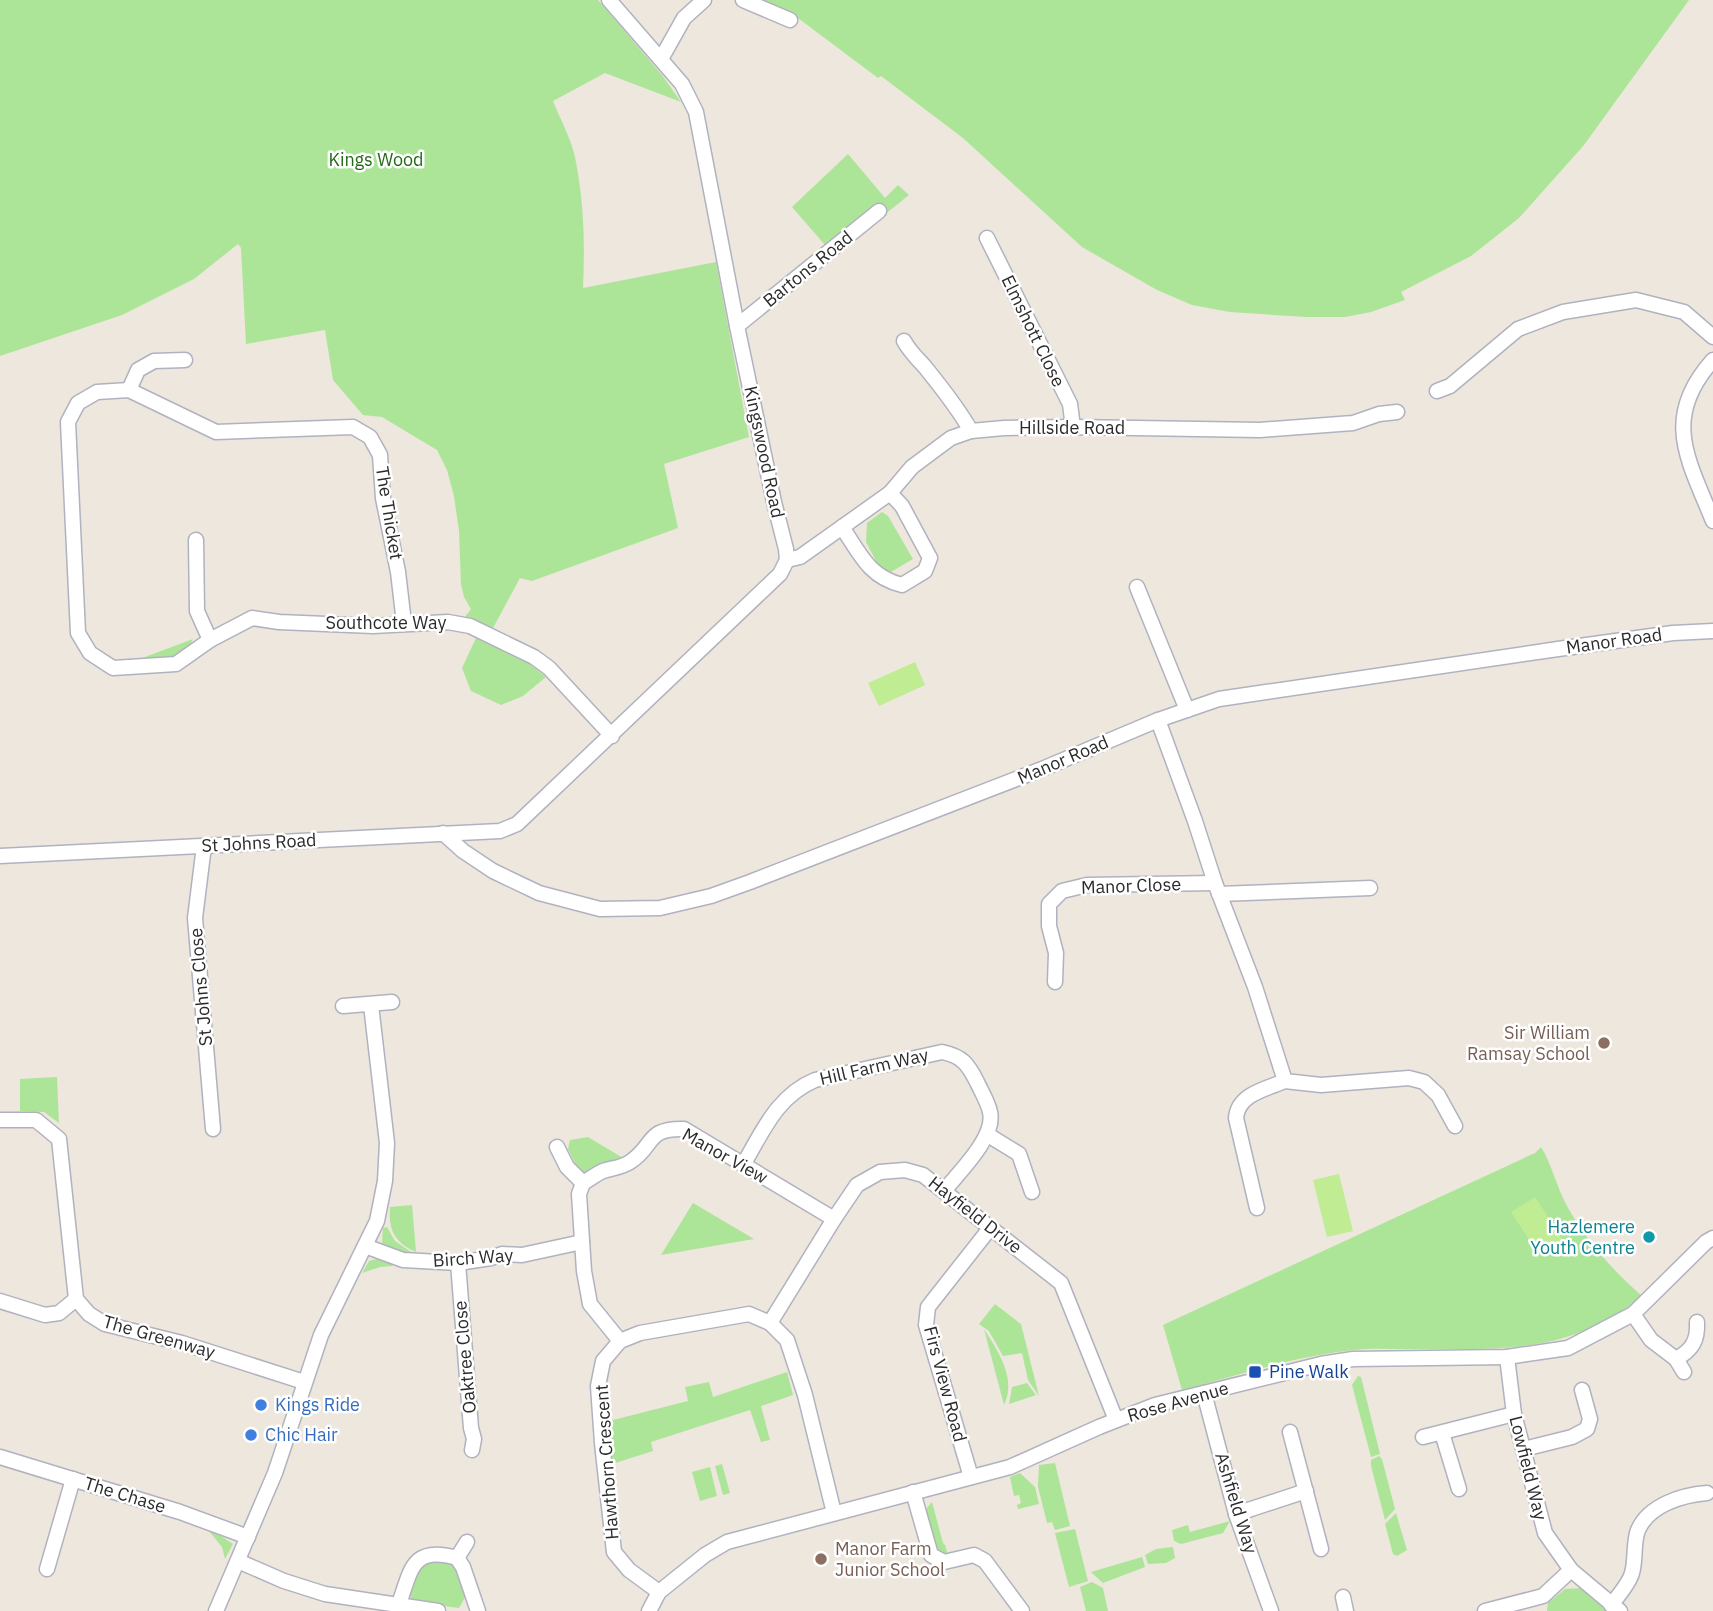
<svg xmlns="http://www.w3.org/2000/svg" width="1713" height="1611" viewBox="0 0 1713 1611" font-family="'IBM Plex Sans',sans-serif">
<style>
.green{fill:#ace598}
.pitch{fill:#c0ec94}
.lines{fill:none;stroke-linecap:round;stroke-linejoin:round}
.minor-casing{stroke:#b1b2bf;stroke-width:17}
.minor{stroke:#fff;stroke-width:14}
.education-dot{fill:#8d6e63;stroke:#fff;stroke-width:2.5}
.culture-dot{fill:#0f9aa8;stroke:#fff;stroke-width:2.5}
.transit-dot{fill:#1a4fb4;stroke:#fff;stroke-width:2.5}
.shop-dot{fill:#3f7fe0;stroke:#fff;stroke-width:2.5}
.labels{text-anchor:middle;stroke-width:5;stroke-linejoin:round;paint-order:stroke}
.park-label{font-size:18px;fill:#236a19;stroke:#fff}
.street-label{font-size:18px;fill:#2b2b2b;stroke:#fff}
.education-label{font-size:18px;fill:#785e54;stroke:#fff;text-anchor:end}
.culture-label{font-size:18px;fill:#0d838f;stroke:#fff;text-anchor:end}
.transit-label{font-size:18px;fill:#164399;stroke:#fff;text-anchor:start}
.shop-label{font-size:18px;fill:#366cbe;stroke:#fff;text-anchor:start}
</style>
<rect width="100%" height="100%" fill="#ede7dd"/>
<g class="green">
<path d="M 0,0 L 598,0 L 662,75 L 681,102 L 605,73 L 553,101 C 560,119 571,138 575,157 C 584,201 585,244 583,288 L 716,262 L 749,437 L 664,464 L 678,528 L 532,581 L 520,578 L 493,628 L 465,617 L 471,609 L 464,597 L 461,584 L 459,531 L 454,496 L 447,470 L 437,450 L 382,417 L 363,415 L 333,380 L 325,330 L 246,344 L 241,248 L 238,244 L 194,279 L 122,315 L 0,356 Z"/>
<path d="M 754,0 L 1689,0 L 1584,145 L 1519,218 L 1471,256 L 1401,292 L 1405,300 L 1371,312 L 1345,317 L 1306,317 L 1230,312 L 1192,305 L 1157,290 L 1082,247 L 963,138 L 881,76 L 878,78 L 798,18 Z"/>
<path d="M 848,154 L 885,198 L 898,185 L 909,195 L 858,236 L 847,228 L 825,245 L 792,207 Z"/>
<path d="M 882,512 L 888,516 L 913,559 L 884,576 L 866,542 L 867,523 Z"/>
<path d="M 476,638 L 525,660 L 546,677 L 523,696 L 501,705 L 471,691 L 462,668 Z"/>
<path d="M 193,639 C 182,667 154,661 129,663 Z"/>
<path d="M 57,1077 L 59,1123 L 44,1112 L 20,1111 L 20,1079 Z"/>
<path d="M 588,1137 L 623,1158 L 584,1173 L 576,1165 L 568,1149 L 570,1140 Z"/>
<path d="M 1541,1147 C 1551,1163 1555,1181 1563,1198 C 1581,1235 1611,1269 1642,1296 C 1566,1358 1494,1348 1402,1349 C 1386,1349 1370,1348 1354,1350 C 1296,1356 1238,1375 1182,1390 L 1163,1325 L 1535,1153 Z"/>
<path d="M 693,1203 L 754,1239 L 661,1255 Z"/>
<path d="M 412,1205 L 416,1252 C 395,1243 388,1230 390,1207 Z"/>
<path d="M 387,1227 L 395,1241 L 414,1254 L 413,1256 L 389,1248 L 382,1243 L 383,1228 Z"/>
<path d="M 384,1257 L 393,1263 L 392,1266 L 380,1267 L 362,1273 L 369,1261 Z"/>
<path d="M 995,1304 L 1021,1324 L 1039,1396 L 1028,1380 L 1022,1353 L 1003,1356 L 989,1331 L 979,1324 Z"/>
<path d="M 984,1329 C 998,1351 1017,1379 1004,1405 Z"/>
<path d="M 787,1372 L 793,1395 L 761,1406 L 770,1440 L 761,1442 L 750,1410 L 651,1442 L 653,1451 L 612,1464 L 609,1421 L 688,1401 L 685,1387 L 709,1382 L 713,1397 Z"/>
<path d="M 1358,1376 L 1361,1377 L 1380,1454 L 1371,1457 L 1352,1385 Z"/>
<path d="M 1027,1383 L 1036,1395 L 1009,1404 L 1012,1387 Z"/>
<path d="M 1379,1456 L 1382,1459 L 1395,1509 L 1385,1520 L 1371,1466 L 1371,1460 Z"/>
<path d="M 1055,1463 L 1070,1526 L 1055,1530 L 1052,1522 L 1047,1523 L 1038,1487 L 1039,1465 Z"/>
<path d="M 722,1464 L 730,1493 L 723,1495 L 715,1466 Z"/>
<path d="M 710,1467 L 717,1496 L 700,1501 L 692,1472 Z"/>
<path d="M 1020,1473 L 1035,1487 L 1039,1504 L 1018,1509 L 1017,1505 L 1021,1503 L 1019,1495 L 1014,1496 L 1010,1477 Z"/>
<path d="M 932,1502 L 943,1543 L 945,1545 L 948,1555 C 930,1551 929,1525 925,1510 Z"/>
<path d="M 1396,1513 L 1407,1550 L 1397,1556 L 1393,1554 L 1385,1524 Z"/>
<path d="M 1230,1521 L 1223,1533 L 1181,1544 L 1174,1541 L 1172,1530 L 1188,1525 L 1190,1532 Z"/>
<path d="M 1075,1529 L 1088,1581 L 1069,1587 L 1055,1533 Z"/>
<path d="M 209,1531 L 221,1536 L 233,1544 L 225,1559 L 222,1547 Z"/>
<path d="M 1173,1547 L 1175,1558 L 1166,1563 L 1148,1564 L 1145,1555 L 1156,1549 Z"/>
<path d="M 1142,1557 L 1145,1567 L 1103,1583 L 1091,1572 Z"/>
<path d="M 446,1559 L 459,1568 L 467,1594 L 459,1608 L 413,1602 L 408,1592 C 417,1565 417,1560 446,1559 Z"/>
<path d="M 1092,1582 L 1103,1588 L 1108,1611 L 1086,1611 L 1080,1587 Z"/>
<path d="M 1582,1588 L 1607,1611 L 1547,1611 L 1548,1603 L 1565,1589 Z"/>
</g>
<g class="pitch">
<path d="M 915,662 L 925,685 L 879,706 L 868,683 Z"/>
<path d="M 1339,1174 L 1353,1231 L 1327,1237 L 1313,1180 Z"/>
<path d="M 1535,1197 L 1563,1240 L 1539,1255 L 1511,1212 Z"/>
</g>
<g class="lines">
<g class="minor-casing">
<g id="minor">
<path d="M 743,0 L 790,20"/>
<path d="M 661,59 L 684,18 L 704,0"/>
<path d="M 987,238 L 1070,404 L 1073,427"/>
<path d="M 737,326 L 879,211"/>
<path d="M 904,341 C 910,352 917,358 925,367 C 942,388 958,408 971,431"/>
<path d="M 1713,360 C 1661,418 1688,459 1713,521"/>
<path d="M 129,390 L 138,370 L 154,361 L 185,360"/>
<path d="M 1437,391 L 1450,386 L 1518,329 L 1563,312 L 1636,300 L 1684,312 L 1713,337"/>
<path d="M 842,527 C 860,554 869,577 902,585 L 925,571 L 930,558 L 902,506 L 890,493"/>
<path d="M 196,540 L 197,611 L 210,640"/>
<path d="M 787,560 L 800,557 L 890,493 L 912,467 L 951,438 L 971,431 L 1004,428 L 1073,427 L 1260,430 L 1353,423 L 1379,414 L 1397,412"/>
<path d="M 1137,587 L 1187,710"/>
<path d="M 404,623 L 398,572 L 383,498 L 380,455 L 370,437 L 353,427 L 216,432 L 129,390 L 97,392 L 78,403 L 68,422 L 78,633 L 90,653 L 113,668 L 176,664 L 210,640 L 252,618 L 279,622 L 373,626 L 448,622 L 470,626 L 534,657 L 549,668 L 612,736"/>
<path d="M 1158,720 L 1195,821 L 1215,883 L 1255,987 L 1285,1081 L 1321,1085 L 1409,1078 L 1424,1082 L 1438,1095 L 1455,1126"/>
<path d="M 443,833 L 463,851 L 493,871 L 539,893 L 600,909 L 660,908 L 711,896 L 750,882 L 1042,769 L 1158,720 L 1219,699 L 1558,649 L 1673,633 L 1713,631"/>
<path d="M 204,846 L 195,918 L 213,1129"/>
<path d="M 0,856 L 500,831 L 517,824 L 780,574 L 787,560 L 786,549 L 774,502 L 737,326 L 696,112 L 682,84 L 609,0"/>
<path d="M 1219,894 L 1370,888"/>
<path d="M 1055,982 L 1056,953 L 1049,926 L 1049,904 L 1062,891 L 1087,885 L 1215,883"/>
<path d="M 343,1006 L 392,1002"/>
<path d="M 0,1120 L 36,1120 L 59,1139 L 76,1299 L 89,1314 L 105,1324 L 182,1343 L 304,1382"/>
<path d="M 988,1135 L 1019,1154 L 1032,1192"/>
<path d="M 557,1147 L 567,1167 L 583,1183 L 579,1194 L 584,1271 L 590,1304 L 620,1341"/>
<path d="M 743,1165 C 763,1131 777,1096 815,1080 L 942,1052 C 962,1056 968,1064 977,1082 C 981,1091 988,1102 990,1112 C 996,1137 959,1172 944,1191"/>
<path d="M 583,1183 C 590,1179 596,1174 603,1171 C 612,1168 621,1168 630,1162 C 655,1146 645,1128 684,1129 L 834,1219"/>
<path d="M 1257,1208 L 1236,1118 C 1238,1094 1266,1089 1285,1081"/>
<path d="M 365,1246 L 403,1260 L 458,1263 L 491,1258 L 502,1254 L 522,1255 L 582,1242"/>
<path d="M 458,1263 L 471,1428 L 474,1439 L 472,1450"/>
<path d="M 0,1301 L 45,1315 L 59,1313 L 76,1299"/>
<path d="M 1633,1314 L 1651,1340 L 1676,1359 C 1692,1350 1698,1341 1697,1322"/>
<path d="M 770,1323 L 834,1219 L 857,1185 L 880,1172 L 905,1170 L 923,1175 L 1061,1283 L 1116,1420"/>
<path d="M 1507,1357 L 1514,1414 L 1545,1533 L 1571,1570 L 1620,1611"/>
<path d="M 1676,1359 L 1684,1372"/>
<path d="M 1204,1393 L 1236,1514 L 1271,1611"/>
<path d="M 1290,1432 L 1321,1549"/>
<path d="M 1442,1433 L 1459,1489"/>
<path d="M 1423,1437 L 1514,1414"/>
<path d="M 1524,1449 L 1572,1437 L 1587,1429 L 1590,1419 L 1582,1390"/>
<path d="M 0,1457 L 180,1512 L 248,1537"/>
<path d="M 971,1477 L 926,1325 L 928,1307 L 991,1227"/>
<path d="M 913,1492 L 931,1555 L 944,1562 L 974,1555 L 985,1561 L 1022,1611"/>
<path d="M 1236,1514 L 1306,1491"/>
<path d="M 457,1558 L 467,1542"/>
<path d="M 238,1561 L 284,1581 L 325,1594 L 438,1611"/>
<path d="M 47,1569 L 73,1479"/>
<path d="M 659,1592 L 629,1570 L 614,1552 L 602,1443 L 598,1386 L 603,1361 L 620,1341 L 640,1333 L 749,1314 L 770,1323 L 787,1340 L 805,1395 L 834,1513"/>
<path d="M 1343,1597 L 1346,1611"/>
<path d="M 399,1604 C 411,1570 412,1545 457,1558 L 463,1567 L 478,1611"/>
<path d="M 1611,1605 C 1618,1596 1629,1584 1632,1573 C 1636,1560 1633,1543 1638,1530 C 1649,1505 1682,1495 1707,1493"/>
<path d="M 216,1611 L 275,1473 L 321,1335 L 377,1221 L 385,1181 L 387,1143 L 371,1005"/>
<path d="M 649,1611 L 659,1592 L 705,1555 L 727,1542 L 1010,1467 L 1099,1427 L 1155,1405 L 1321,1364 L 1353,1359 L 1507,1357 L 1568,1348 L 1633,1314 L 1706,1242 L 1713,1238"/>
<path d="M 1485,1611 L 1543,1596 L 1571,1570"/>
</g>
</g>
<use href="#minor" class="minor"/>
</g>
<g class="education-dot">
<circle cx="1604" cy="1043" r="7"/>
<circle cx="821" cy="1559" r="7"/>
</g>
<circle class="culture-dot" cx="1649" cy="1237" r="7"/>
<rect class="transit-dot" x="1248" y="1365" width="14" height="14" rx="3.5"/>
<g class="shop-dot">
<circle cx="261" cy="1405" r="7"/>
<circle cx="251" cy="1435" r="7"/>
</g>
<g class="labels">
<g class="park-label">
<text x="376" y="166">Kings Wood</text>
</g>
<g class="street-label">
<text transform="translate(808 269) rotate(-39)" y="6">Bartons Road</text>
<text transform="translate(1033 331) rotate(64)" y="6">Elmshott Close</text>
<text x="1072" y="434">Hillside Road</text>
<text transform="translate(764 452) rotate(78)" y="6">Kingswood Road</text>
<text transform="translate(389 513) rotate(81)" y="6">The Thicket</text>
<text x="386" y="629">Southcote Way</text>
<text transform="translate(1614 641) rotate(-8)" y="6">Manor Road</text>
<text transform="translate(1063 760) rotate(-23)" y="6">Manor Road</text>
<text transform="translate(259 843) rotate(-3)" y="6">St Johns Road</text>
<text transform="translate(1131 886) rotate(-2)" y="6">Manor Close</text>
<text transform="translate(201 987) rotate(-95)" y="6">St Johns Close</text>
<text transform="translate(874 1067) rotate(-13)" y="6">Hill Farm Way</text>
<text transform="translate(725 1156) rotate(29)" y="6">Manor View</text>
<text transform="translate(975 1215) rotate(38)" y="6">Hayfield Drive</text>
<text transform="translate(473 1258) rotate(-4)" y="6">Birch Way</text>
<text transform="translate(159 1337) rotate(16)" y="6">The Greenway</text>
<text transform="translate(465 1357) rotate(-95)" y="6">Oaktree Close</text>
<text transform="translate(945 1384) rotate(75)" y="6">Firs View Road</text>
<text transform="translate(1178 1402) rotate(-16)" y="6">Rose Avenue</text>
<text transform="translate(607 1462) rotate(-94)" y="6">Hawthorn Crescent</text>
<text transform="translate(1528 1468) rotate(76)" y="6">Lowfield Way</text>
<text transform="translate(125 1495) rotate(17)" y="6">The Chase</text>
<text transform="translate(1236 1503) rotate(73)" y="6">Ashfield Way</text>
</g>
<g class="education-label">
<text x="1590" y="1039">Sir William<tspan x="1590" dy="21">Ramsay School</tspan></text>
<text x="835" y="1555" text-anchor="start">Manor Farm<tspan x="835" dy="21">Junior School</tspan></text>
</g>
<g class="culture-label">
<text x="1635" y="1233">Hazlemere<tspan x="1635" dy="21">Youth Centre</tspan></text>
</g>
<g class="transit-label">
<text x="1269" y="1378">Pine Walk</text>
</g>
<g class="shop-label">
<text x="275" y="1411">Kings Ride</text>
<text x="265" y="1441">Chic Hair</text>
</g>
</g>
</svg>
